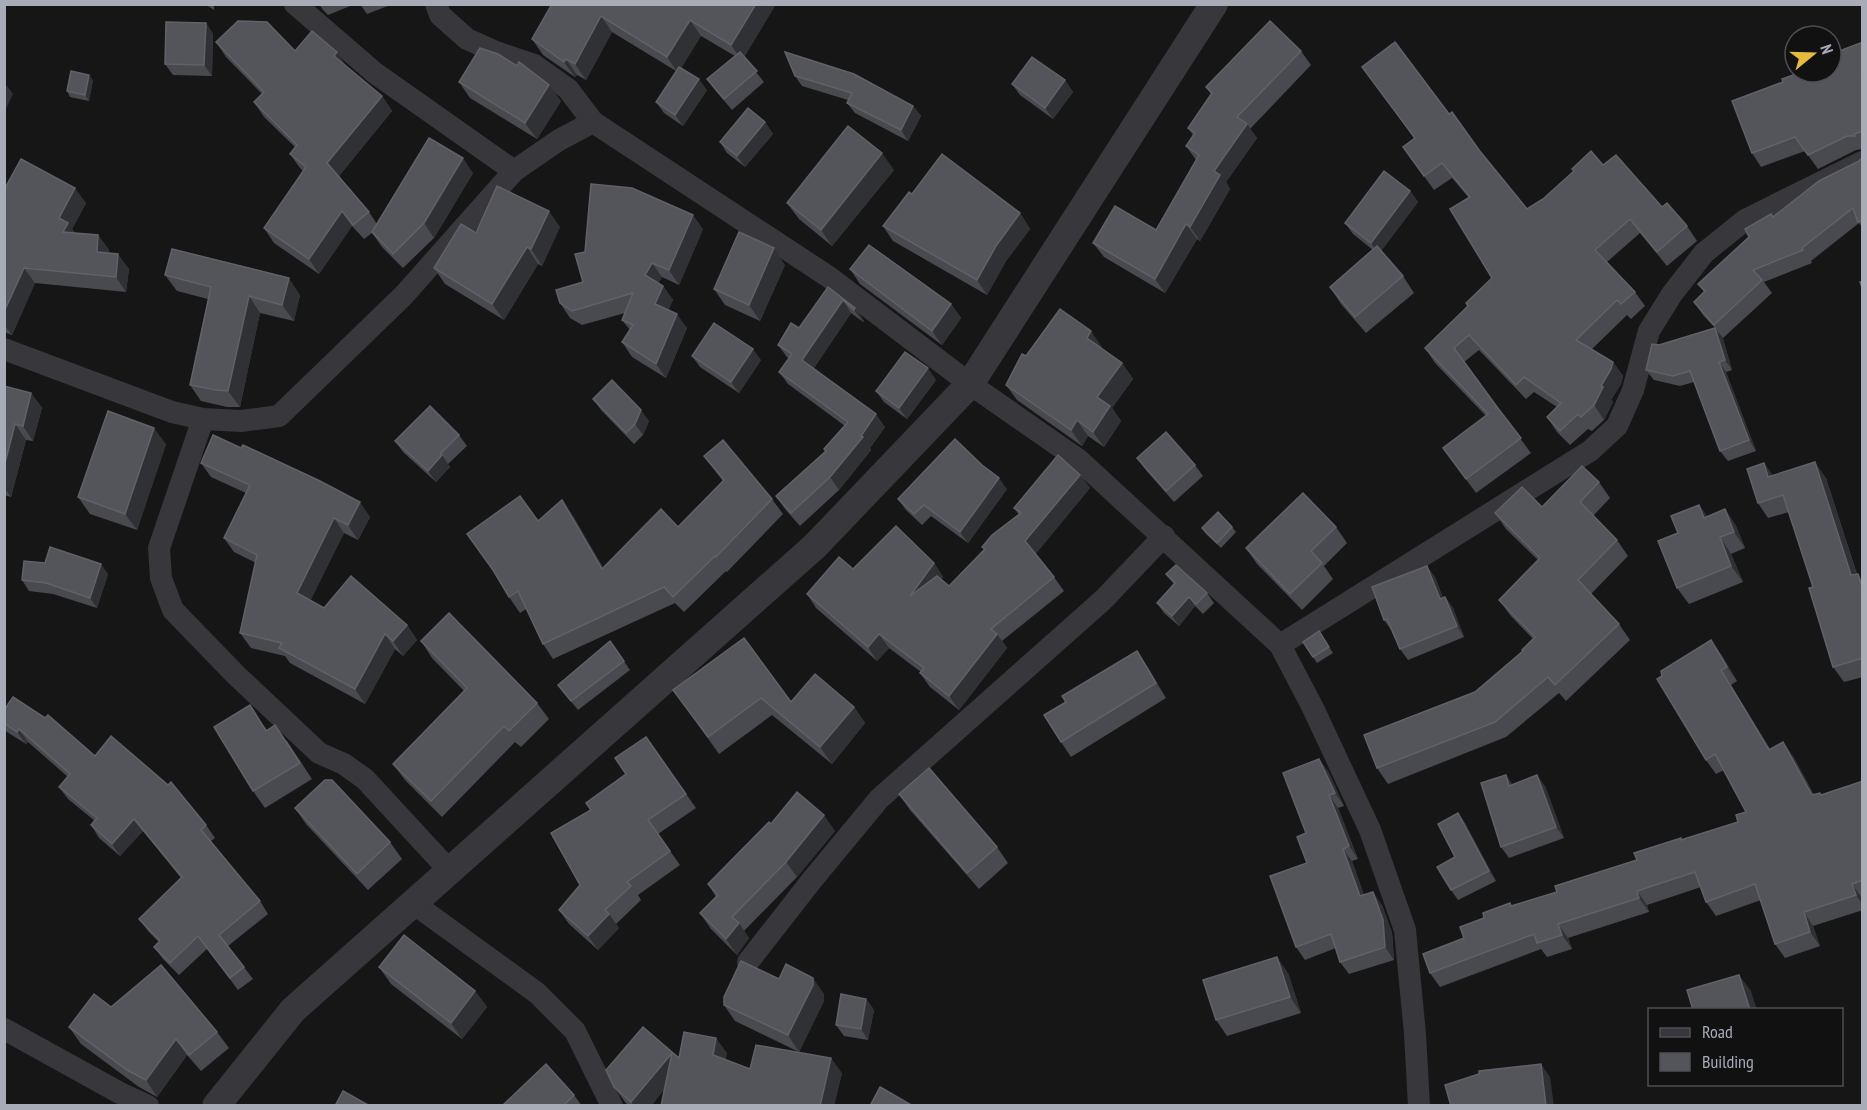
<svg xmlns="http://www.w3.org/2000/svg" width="1867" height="1110" viewBox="0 0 1867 1110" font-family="'PT Sans Narrow',sans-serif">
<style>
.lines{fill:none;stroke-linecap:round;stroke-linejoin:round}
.minor{stroke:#37373c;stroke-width:22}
.tertiary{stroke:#37373c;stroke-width:28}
.wall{fill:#494a4f}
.shaded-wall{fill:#303134}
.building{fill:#53555a;stroke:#616269;stroke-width:1.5}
</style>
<rect width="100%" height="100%" fill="#161617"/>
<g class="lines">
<g class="minor">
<path d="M 295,4 L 375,73 L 514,171"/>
<path d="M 436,4 L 440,15 L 467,39 L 496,52 L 534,65 L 568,89 L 593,122"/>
<path d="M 4,349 L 172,412 L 203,419 L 241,421 L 279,416 L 404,295 L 514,171 L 559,140 L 593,122 L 829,277 L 970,384 L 1079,460 L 1280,645 L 1313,708 L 1370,830 L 1405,930 L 1415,1034 L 1419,1106"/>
<path d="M 203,419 L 159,548 L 161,578 L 173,610 L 236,675 L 319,753 L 344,764 L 365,779 L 449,870"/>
<path d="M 1280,645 L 1590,451 L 1617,426 L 1633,390 L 1649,331 L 1672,294 L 1704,253 L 1745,220 L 1862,162"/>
<path d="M 413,903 L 537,993 L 575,1031 L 612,1106"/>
<path d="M 748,962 L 812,880 L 879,799 L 1103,600 L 1164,536"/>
<path d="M 4,1029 L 120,1093 L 148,1106"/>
</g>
<path class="tertiary" d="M 216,1106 L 293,1010 L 815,546 L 970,384 L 1214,4"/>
</g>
<g class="wall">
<path d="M 205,4 L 214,4 L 214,10 Z"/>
<path d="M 319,4 L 355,4 L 328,15 L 323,10 Z"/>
<path d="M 360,4 L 393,4 L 367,14 Z"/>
<path d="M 552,4 L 776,4 L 744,57 L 764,82 L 732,110 L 715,90 L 707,79 L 735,56 L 701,36 L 681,68 L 707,90 L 683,126 L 664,113 L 656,102 L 676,71 L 612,32 L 586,80 L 577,75 L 575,77 L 543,55 L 532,39 Z"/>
<path d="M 206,23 L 213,34 L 212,76 L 173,75 L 165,64 Z"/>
<path d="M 216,42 L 295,51 L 347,67 L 382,96 L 392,111 L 339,176 L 369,212 L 377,224 L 473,173 L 434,238 L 403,268 L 382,247 L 372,233 L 364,239 L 352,226 L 319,274 L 274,243 L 264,228 L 303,171 L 300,168 L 290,154 L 295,147 L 264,117 L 254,102 L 262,94 L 226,57 Z"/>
<path d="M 1863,42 L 1863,149 L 1856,150 L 1818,169 L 1805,151 L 1761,167 L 1752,153 L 1831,72 Z"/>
<path d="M 1301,51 L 1311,65 L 1250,129 L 1257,138 L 1226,182 L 1230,189 L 1200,241 L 1197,239 L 1165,293 L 1104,257 L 1093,243 L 1156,230 L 1196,160 L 1186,146 L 1193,135 L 1188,128 L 1211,94 L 1206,87 Z"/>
<path d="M 1362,67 L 1449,114 L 1527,209 L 1603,165 L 1662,207 L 1687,226 L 1697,241 L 1667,266 L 1640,233 L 1607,262 L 1635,292 L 1645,306 L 1631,319 L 1627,315 L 1592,349 L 1613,362 L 1623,376 L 1621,384 L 1611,400 L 1613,402 L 1604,420 L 1592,431 L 1588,429 L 1570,445 L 1557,432 L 1547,417 L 1557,407 L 1534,392 L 1526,399 L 1479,350 L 1464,362 L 1531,453 L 1476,493 L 1443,448 L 1486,416 L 1435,363 L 1425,348 L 1468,306 L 1492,278 L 1469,198 L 1452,178 L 1434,190 L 1403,147 L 1414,138 Z"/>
<path d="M 795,76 L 913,106 L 921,116 L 908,141 L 855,113 L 847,103 L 848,100 L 802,86 Z"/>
<path d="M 93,80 L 89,101 L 70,97 L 67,91 Z"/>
<path d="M 1065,80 L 1073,92 L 1053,119 L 1020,95 L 1012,84 Z"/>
<path d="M 459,82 L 561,101 L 537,139 L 470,98 Z"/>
<path d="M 765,122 L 773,134 L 745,167 L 727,153 L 720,142 Z"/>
<path d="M 1863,157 L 1863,228 L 1859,223 L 1811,261 L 1812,263 L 1764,282 L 1772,293 L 1723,338 L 1716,330 L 1723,339 L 1732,370 L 1726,372 L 1756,451 L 1728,461 L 1720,451 L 1694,382 L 1680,386 L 1654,380 L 1646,370 L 1659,345 L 1715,328 L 1703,315 L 1694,302 L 1704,292 L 1698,284 L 1773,217 L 1859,161 Z"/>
<path d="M 894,170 L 832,246 L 799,219 L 787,203 Z"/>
<path d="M 4,190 L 86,203 L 72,229 L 75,233 L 98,235 L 109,250 L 109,253 L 129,269 L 126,292 L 35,283 L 12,335 L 4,332 Z"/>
<path d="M 1410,191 L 1418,202 L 1381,251 L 1403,276 L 1414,293 L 1366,333 L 1341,304 L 1330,287 L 1373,250 L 1353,234 L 1345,223 Z"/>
<path d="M 912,194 L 1020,213 L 1030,229 L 1006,261 L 987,295 L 893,241 L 883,226 Z"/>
<path d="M 560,227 L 542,266 L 538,264 L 504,320 L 445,284 L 434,268 L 476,233 Z"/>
<path d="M 703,229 L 679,285 L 662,277 L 658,283 L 663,286 L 673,300 L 668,310 L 687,328 L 666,378 L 632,357 L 622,342 L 630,330 L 622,320 L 625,313 L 582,325 L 570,318 L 560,303 L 583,282 Z"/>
<path d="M 785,265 L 760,321 L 725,305 L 714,289 Z"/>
<path d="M 850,269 L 951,304 L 961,318 L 942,345 L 860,284 Z"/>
<path d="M 165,275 L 300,295 L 294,321 L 260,313 L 240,407 L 227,407 L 201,401 L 190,385 L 208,299 L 177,291 Z"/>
<path d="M 828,287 L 855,308 L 864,321 L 863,322 L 851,313 L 814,368 L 885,427 L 870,448 L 871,450 L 839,490 L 800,526 L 785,509 L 776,496 L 826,451 L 824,449 L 845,426 L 788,384 L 779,372 L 789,359 L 787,357 L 778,345 L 799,328 Z"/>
<path d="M 1102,347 L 1101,348 L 1122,363 L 1133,379 L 1112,408 L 1121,421 L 1104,447 L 1088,436 L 1082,446 L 1017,400 L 1006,385 L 1026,356 Z"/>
<path d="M 692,356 L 761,360 L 739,393 L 700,367 Z"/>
<path d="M 936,380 L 907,419 L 884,402 L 876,391 Z"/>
<path d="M 4,386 L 31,393 L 42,408 L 33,441 L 26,440 L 11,497 L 4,495 Z"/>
<path d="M 593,399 L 649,421 L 643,435 L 634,444 L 601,410 Z"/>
<path d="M 459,435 L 467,446 L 448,464 L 450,467 L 436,482 L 403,452 L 395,441 Z"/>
<path d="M 166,444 L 137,530 L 90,514 L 78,497 Z"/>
<path d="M 704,456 L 772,499 L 783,514 L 727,572 L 726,571 L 684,612 L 675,603 L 553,659 L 543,644 L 526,609 L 520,613 L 509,597 L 538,521 L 573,516 L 603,568 L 678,527 L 723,481 Z"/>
<path d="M 1137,458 L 1195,465 L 1203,476 L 1174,502 L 1145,469 Z"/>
<path d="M 201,463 L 370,517 L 358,540 L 344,533 L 310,600 L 324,608 L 407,625 L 417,640 L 403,656 L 395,649 L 365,704 L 290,663 L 285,656 L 251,648 L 240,633 L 256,563 L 234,552 L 224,538 L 246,493 L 211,477 Z"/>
<path d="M 1764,463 L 1773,476 L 1826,478 L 1857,574 L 1863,581 L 1863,677 L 1844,682 L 1833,667 L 1813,587 L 1789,512 L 1768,518 L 1758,503 Z"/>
<path d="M 1080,475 L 1090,488 L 1035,554 L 1054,577 L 1064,591 L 1002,641 L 1007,648 L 959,710 L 930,687 L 920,673 L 921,672 L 889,648 L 877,661 L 816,608 L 807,594 L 853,569 L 934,563 L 943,577 L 941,580 L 949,586 L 984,549 L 982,547 L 1019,515 L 1014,508 Z"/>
<path d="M 1599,482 L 1610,498 L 1593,516 L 1617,540 L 1628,556 L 1591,594 L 1619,624 L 1630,640 L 1566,701 L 1559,693 L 1506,737 L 1388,784 L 1377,768 L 1475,692 L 1523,651 L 1533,639 L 1510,615 L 1499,600 L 1538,560 L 1506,529 L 1495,513 L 1542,507 Z"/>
<path d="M 1007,489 L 968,543 L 931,516 L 922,525 L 906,510 L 898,499 Z"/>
<path d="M 1699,505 L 1707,517 L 1725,509 L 1736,526 L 1745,548 L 1731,554 L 1743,582 L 1689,604 L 1677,588 L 1678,533 Z"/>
<path d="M 1232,527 L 1236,532 L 1221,548 L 1206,534 L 1202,528 Z"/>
<path d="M 1336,527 L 1347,543 L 1324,566 L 1333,579 L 1302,610 L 1257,564 L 1246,548 Z"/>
<path d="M 108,574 L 97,608 L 53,594 L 29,591 L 22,580 Z"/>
<path d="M 1166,574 L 1207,593 L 1214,603 L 1203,614 L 1195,606 L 1179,626 L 1164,613 L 1157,603 L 1174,584 Z"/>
<path d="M 1435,577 L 1443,598 L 1445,597 L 1453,608 L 1464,637 L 1408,660 L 1400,649 L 1392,631 L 1384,620 Z"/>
<path d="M 1319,631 L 1333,653 L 1317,663 L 1303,642 Z"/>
<path d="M 744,638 L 791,702 L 854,707 L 865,723 L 832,764 L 772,715 L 719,754 L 685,706 Z"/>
<path d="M 421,641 L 537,703 L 549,719 L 521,747 L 515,742 L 442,817 L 405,780 L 393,764 L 464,691 L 432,658 Z"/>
<path d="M 610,641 L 630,670 L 578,710 L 558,685 Z"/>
<path d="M 1721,654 L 1737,681 L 1731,685 L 1770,749 L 1793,756 L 1814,795 L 1820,793 L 1821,795 L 1863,781 L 1863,910 L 1813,926 L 1820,946 L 1785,958 L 1775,944 L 1761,900 L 1716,916 L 1706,902 L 1701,887 L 1647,905 L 1649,912 L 1568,938 L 1572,949 L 1547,957 L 1541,949 L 1440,987 L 1430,973 L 1484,918 L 1510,903 L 1512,906 L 1557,892 L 1637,860 L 1681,838 L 1682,840 L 1738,822 L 1746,812 L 1724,770 L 1716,774 L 1706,760 Z"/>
<path d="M 1147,666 L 1166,698 L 1071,757 L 1061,742 Z"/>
<path d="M 4,710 L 95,756 L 206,825 L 215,838 L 211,841 L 260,901 L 268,914 L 228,946 L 253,979 L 238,990 L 207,949 L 179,975 L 163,959 L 154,947 L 159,942 L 148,931 L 139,919 L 181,878 L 143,831 L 120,856 L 99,838 L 91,825 L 95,821 L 68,799 L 59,787 L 68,777 L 28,742 L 26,744 L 7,732 L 4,728 Z"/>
<path d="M 261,722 L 267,730 L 287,741 L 312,779 L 265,808 L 253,791 Z"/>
<path d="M 646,737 L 696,808 L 658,834 L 680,865 L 638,895 L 641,900 L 616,924 L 619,928 L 598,950 L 569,924 L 559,910 L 580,885 L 591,810 L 626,774 Z"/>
<path d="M 1328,771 L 1344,806 L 1338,808 L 1358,859 L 1352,861 L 1364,895 L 1382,905 L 1392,933 L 1394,960 L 1349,974 L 1340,962 L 1336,948 L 1305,960 L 1296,947 L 1307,863 L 1306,833 Z"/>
<path d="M 1545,786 L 1564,838 L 1509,858 L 1501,847 Z"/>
<path d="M 899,794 L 997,847 L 1008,863 L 979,889 L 910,810 Z"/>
<path d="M 295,808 L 390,842 L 402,859 L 368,890 L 306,824 Z"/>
<path d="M 1458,813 L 1465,823 L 1496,881 L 1458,900 L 1451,890 L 1455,857 Z"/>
<path d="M 771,824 L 835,831 L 797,877 L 744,931 L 749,938 L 737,955 L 711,929 L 700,913 L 716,897 L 708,884 Z"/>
<path d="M 379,967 L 475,991 L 487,1007 L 462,1039 L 391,984 Z"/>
<path d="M 1288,973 L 1301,1013 L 1227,1036 L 1216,1020 Z"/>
<path d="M 779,979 L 824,994 L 824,1001 L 799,1052 L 735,1021 L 724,1005 Z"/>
<path d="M 866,999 L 874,1010 L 868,1040 L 844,1036 L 836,1025 Z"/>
<path d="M 111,1007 L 217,1032 L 229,1048 L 201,1071 L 187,1055 L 157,1097 L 139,1087 L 81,1044 L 69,1027 Z"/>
<path d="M 727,1053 L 725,1060 L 750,1069 L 842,1073 L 834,1106 L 661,1106 L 664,1089 L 651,1106 L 629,1106 L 625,1102 L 614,1087 Z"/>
<path d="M 574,1095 L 582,1106 L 503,1106 Z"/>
</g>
<g class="shaded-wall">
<path d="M 756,4 L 776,4 L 742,61 L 731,45 Z"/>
<path d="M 601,16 L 612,32 L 586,80 L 575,64 Z"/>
<path d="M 690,20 L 701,36 L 678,73 L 667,57 Z"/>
<path d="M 206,23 L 213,34 L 212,76 L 204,65 Z"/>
<path d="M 337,52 L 347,67 L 334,56 Z"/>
<path d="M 566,59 L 577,75 L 575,77 L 564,62 Z"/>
<path d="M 89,75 L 93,80 L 89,101 L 85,95 Z"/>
<path d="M 699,79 L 707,90 L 683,126 L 675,115 Z"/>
<path d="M 1065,80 L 1073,92 L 1053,119 L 1045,108 Z"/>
<path d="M 4,82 L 13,94 L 4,113 Z"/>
<path d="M 549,85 L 561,101 L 537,139 L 525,123 Z"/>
<path d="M 382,96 L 392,111 L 338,177 L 327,163 Z"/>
<path d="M 913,106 L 921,116 L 908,141 L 901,130 Z"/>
<path d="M 765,122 L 773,134 L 745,167 L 737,156 Z"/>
<path d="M 1247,124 L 1257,138 L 1226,182 L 1230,189 L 1200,241 L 1190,227 L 1214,171 Z"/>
<path d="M 882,153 L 894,170 L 832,246 L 821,230 Z"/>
<path d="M 463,158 L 473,173 L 434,238 L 424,223 Z"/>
<path d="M 75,188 L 86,203 L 72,229 L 78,238 L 63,232 L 59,218 Z"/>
<path d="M 1410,191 L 1418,202 L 1379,254 L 1371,243 Z"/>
<path d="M 342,211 L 352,226 L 319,274 L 309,259 Z"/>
<path d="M 549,211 L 560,227 L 542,266 L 531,249 Z"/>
<path d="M 1020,213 L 1030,229 L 1006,261 L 987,295 L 977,280 L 996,246 Z"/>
<path d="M 693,215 L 703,229 L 679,285 L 669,270 Z"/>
<path d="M 1186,224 L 1197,239 L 1165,293 L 1155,279 Z"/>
<path d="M 98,235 L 109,250 L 107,267 L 97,252 Z"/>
<path d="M 527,247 L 538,264 L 504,320 L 492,304 Z"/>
<path d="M 774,248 L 785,265 L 760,321 L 749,305 Z"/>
<path d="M 118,254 L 129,269 L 126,292 L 116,277 Z"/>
<path d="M 652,263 L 662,277 L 655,289 L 645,275 Z"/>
<path d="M 24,268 L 35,283 L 12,335 L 4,325 L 4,312 Z"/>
<path d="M 289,278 L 300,295 L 294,321 L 282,305 Z"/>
<path d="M 663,286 L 673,300 L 665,319 L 655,304 Z"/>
<path d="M 249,296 L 260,313 L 240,407 L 228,391 Z"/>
<path d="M 843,300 L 851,313 L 811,372 L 802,360 Z"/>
<path d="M 951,304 L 961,318 L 942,345 L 932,331 Z"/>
<path d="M 855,308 L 864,321 L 863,322 L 854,310 Z"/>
<path d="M 677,314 L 687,328 L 666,378 L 656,364 Z"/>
<path d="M 1715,328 L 1723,339 L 1732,370 L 1725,360 Z"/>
<path d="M 1091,331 L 1102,347 L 1098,353 L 1087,338 Z"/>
<path d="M 753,349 L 761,360 L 739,393 L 731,382 Z"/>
<path d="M 1613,362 L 1623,376 L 1621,384 L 1611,400 L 1613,402 L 1604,420 L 1594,405 L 1601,386 Z"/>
<path d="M 1719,362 L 1726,372 L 1756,451 L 1749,440 Z"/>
<path d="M 1122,363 L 1133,379 L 1112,408 L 1121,421 L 1104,447 L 1093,432 L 1097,397 Z"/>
<path d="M 928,368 L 936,380 L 907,419 L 899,408 Z"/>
<path d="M 31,393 L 42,408 L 33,441 L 23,426 Z"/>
<path d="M 641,410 L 649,421 L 643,435 L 635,424 Z"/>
<path d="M 876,414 L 885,427 L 870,448 L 871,450 L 839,490 L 830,477 Z"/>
<path d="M 1077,420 L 1088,436 L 1082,446 L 1071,430 Z"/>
<path d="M 15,424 L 26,440 L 11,497 L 4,488 L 4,467 Z"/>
<path d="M 154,428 L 166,444 L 137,530 L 125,514 Z"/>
<path d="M 442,455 L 450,467 L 436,482 L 428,471 Z"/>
<path d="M 1815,462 L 1826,478 L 1862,591 L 1851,575 Z"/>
<path d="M 1764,463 L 1775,479 L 1768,477 Z"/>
<path d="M 1080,475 L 1090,488 L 1035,555 L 1025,541 Z"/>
<path d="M 999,478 L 1007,489 L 968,543 L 960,532 Z"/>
<path d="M 562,500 L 573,516 L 613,584 L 602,569 Z"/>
<path d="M 360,502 L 370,517 L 358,540 L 348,525 Z"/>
<path d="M 1699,505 L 1711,521 L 1704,518 Z"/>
<path d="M 1725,509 L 1736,526 L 1745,548 L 1734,532 Z"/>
<path d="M 334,518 L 344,533 L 307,608 L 297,593 Z"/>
<path d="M 1720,537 L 1731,554 L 1743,582 L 1731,566 Z"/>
<path d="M 934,563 L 943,577 L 920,610 L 910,596 Z"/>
<path d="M 101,564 L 108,574 L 97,608 L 90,598 Z"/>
<path d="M 1427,566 L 1435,577 L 1448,611 L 1440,599 Z"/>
<path d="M 1858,574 L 1863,581 L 1863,590 Z"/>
<path d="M 1189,597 L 1195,606 L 1179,626 L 1172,616 Z"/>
<path d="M 1445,597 L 1453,608 L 1464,637 L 1457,626 Z"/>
<path d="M 407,625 L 417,640 L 403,656 L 393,641 Z"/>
<path d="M 385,634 L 395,649 L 365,704 L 355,689 Z"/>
<path d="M 879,634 L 889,648 L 877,661 L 868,647 Z"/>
<path d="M 997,634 L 1007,648 L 959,710 L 949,696 Z"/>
<path d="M 1711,640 L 1721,654 L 1737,681 L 1727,667 Z"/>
<path d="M 1137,651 L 1147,666 L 1166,698 L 1156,683 Z"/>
<path d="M 1721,670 L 1731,685 L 1778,764 L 1769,750 Z"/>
<path d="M 854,707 L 865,723 L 832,764 L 820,747 Z"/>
<path d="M 19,729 L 28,742 L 26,744 L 17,732 Z"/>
<path d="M 1783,742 L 1793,756 L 1822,809 L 1812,795 Z"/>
<path d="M 1319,759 L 1328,771 L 1344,806 L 1335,793 Z"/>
<path d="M 1506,775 L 1514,786 L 1509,786 Z"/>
<path d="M 1537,775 L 1545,786 L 1564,838 L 1556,827 Z"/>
<path d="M 1329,795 L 1338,808 L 1358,859 L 1349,846 Z"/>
<path d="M 1458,813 L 1465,823 L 1496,881 L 1489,871 Z"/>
<path d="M 824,815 L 835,831 L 797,877 L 786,862 Z"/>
<path d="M 134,819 L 143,831 L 120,856 L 112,844 Z"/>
<path d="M 1343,849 L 1352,861 L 1369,909 L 1360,896 Z"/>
<path d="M 1852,884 L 1862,898 L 1863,905 L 1856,895 Z"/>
<path d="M 1637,891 L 1647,905 L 1649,912 L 1639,898 Z"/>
<path d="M 1373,892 L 1382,905 L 1392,933 L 1394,960 L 1385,947 Z"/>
<path d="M 1804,912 L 1813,926 L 1820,946 L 1810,932 Z"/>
<path d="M 609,914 L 619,928 L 598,950 L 588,936 Z"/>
<path d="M 739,923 L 749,938 L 737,955 L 726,939 Z"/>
<path d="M 1558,924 L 1568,938 L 1572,949 L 1562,935 Z"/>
<path d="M 1277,957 L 1288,973 L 1301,1013 L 1290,997 Z"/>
<path d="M 1739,975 L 1751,991 L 1757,1010 L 1750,1010 Z"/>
<path d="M 813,978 L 824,994 L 824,1001 L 799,1052 L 788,1035 Z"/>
<path d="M 475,991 L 487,1007 L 462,1039 L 451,1023 Z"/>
<path d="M 866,999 L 874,1010 L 868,1040 L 861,1029 Z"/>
<path d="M 716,1038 L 727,1053 L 724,1070 L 713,1055 Z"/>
<path d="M 176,1039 L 187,1055 L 157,1097 L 146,1080 Z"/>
<path d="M 672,1053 L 682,1068 L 651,1106 L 634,1106 L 631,1102 Z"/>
<path d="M 831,1058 L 842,1073 L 834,1106 L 820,1106 Z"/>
<path d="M 1541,1064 L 1550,1077 L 1554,1106 L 1546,1106 Z"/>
</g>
<g class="building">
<path d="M 552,4 L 756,4 L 731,45 L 690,20 L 667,57 L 601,16 L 575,64 L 566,59 L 564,62 L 532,39 Z"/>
<path d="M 238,21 L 267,22 L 295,51 L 312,31 L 337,52 L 334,56 L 382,96 L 327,163 L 369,212 L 353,225 L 342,211 L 309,259 L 264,228 L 306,167 L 290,154 L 297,145 L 254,102 L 264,92 L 216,42 Z"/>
<path d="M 1270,21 L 1301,51 L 1237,117 L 1247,124 L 1214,171 L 1220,175 L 1190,227 L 1186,224 L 1155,279 L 1093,243 L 1115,206 L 1156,230 L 1199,155 L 1186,146 L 1195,133 L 1188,128 L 1212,93 L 1206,87 Z"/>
<path d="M 166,22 L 206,23 L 204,65 L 165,64 Z"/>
<path d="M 1395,42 L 1449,114 L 1452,112 L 1479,150 L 1527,209 L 1543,199 L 1574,171 L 1572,169 L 1591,151 L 1603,165 L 1616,155 L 1662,207 L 1667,203 L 1687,226 L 1657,252 L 1630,219 L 1595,250 L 1635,292 L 1621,304 L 1617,300 L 1576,340 L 1613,362 L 1611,369 L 1601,386 L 1603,387 L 1594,405 L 1581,417 L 1578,414 L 1560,431 L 1547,417 L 1561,403 L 1524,377 L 1516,385 L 1469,335 L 1454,348 L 1497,407 L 1495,409 L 1497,407 L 1521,438 L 1466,479 L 1443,448 L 1488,414 L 1425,348 L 1468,306 L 1466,303 L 1492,278 L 1450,209 L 1470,197 L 1442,163 L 1424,176 L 1403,147 L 1415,138 L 1362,67 Z"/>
<path d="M 1863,42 L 1863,80 L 1861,80 L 1863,83 L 1863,131 L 1854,134 L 1855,136 L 1847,136 L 1808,155 L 1795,137 L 1752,153 L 1732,101 L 1783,82 L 1782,79 L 1802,72 L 1831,72 L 1831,54 Z"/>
<path d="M 480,48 L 498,54 L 517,66 L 519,62 L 549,85 L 525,123 L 459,82 Z"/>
<path d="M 740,52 L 757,71 L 724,99 L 707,79 Z"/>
<path d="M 785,52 L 854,74 L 913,106 L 901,130 L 847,103 L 852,93 L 795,76 Z"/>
<path d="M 1032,57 L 1065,80 L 1045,108 L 1012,84 Z"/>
<path d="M 679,67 L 699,79 L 675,115 L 656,102 Z"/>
<path d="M 71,71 L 89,75 L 85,95 L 67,91 Z"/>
<path d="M 748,108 L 765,122 L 737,156 L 720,142 Z"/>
<path d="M 848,126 L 882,153 L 821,230 L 787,203 Z"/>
<path d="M 429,138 L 463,158 L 424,223 L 393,254 L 372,232 Z"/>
<path d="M 942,154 L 1020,213 L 996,246 L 977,280 L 883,226 L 909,192 L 912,194 Z"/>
<path d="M 1863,157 L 1863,220 L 1858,222 L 1853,208 L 1802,248 L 1803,250 L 1753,270 L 1762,280 L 1714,325 L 1694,302 L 1705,291 L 1698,284 L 1749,237 L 1745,229 L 1771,214 L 1773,217 L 1819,181 L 1859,161 Z"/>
<path d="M 21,159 L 75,188 L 59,218 L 68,223 L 63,232 L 98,235 L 97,252 L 118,254 L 116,277 L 24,268 L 4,312 L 4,190 Z"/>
<path d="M 1384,171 L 1410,191 L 1371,243 L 1345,223 Z"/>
<path d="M 591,184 L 632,188 L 693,215 L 669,270 L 652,263 L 645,275 L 663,286 L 655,304 L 677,314 L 656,364 L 622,342 L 633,325 L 622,320 L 633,293 L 572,311 L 560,303 L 556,290 L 583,282 L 575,254 L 585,252 Z"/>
<path d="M 497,186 L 549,211 L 531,249 L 527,247 L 492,304 L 434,268 L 461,224 L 476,233 Z"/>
<path d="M 739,232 L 774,248 L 749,305 L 714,289 Z"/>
<path d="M 869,245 L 951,304 L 932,331 L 850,269 Z"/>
<path d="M 1377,246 L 1403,276 L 1355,317 L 1330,287 Z"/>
<path d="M 172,249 L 289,278 L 282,305 L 249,296 L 228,391 L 216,390 L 190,385 L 211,287 L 165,275 Z"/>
<path d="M 1863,281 L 1863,290 L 1860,282 Z"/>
<path d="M 828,287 L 855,308 L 854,310 L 843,300 L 802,360 L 876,414 L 861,436 L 863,437 L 830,477 L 791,513 L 776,496 L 826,451 L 824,449 L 848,422 L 779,372 L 792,354 L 778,345 L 791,323 L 799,328 Z"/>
<path d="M 1060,309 L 1091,331 L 1087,338 L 1122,363 L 1097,397 L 1110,406 L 1093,432 L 1077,420 L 1071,430 L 1006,385 L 1022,354 L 1026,356 Z"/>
<path d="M 714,323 L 753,349 L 731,382 L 692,356 Z"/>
<path d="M 1715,328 L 1725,360 L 1719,362 L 1749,440 L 1720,451 L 1690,371 L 1673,376 L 1646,370 L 1652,344 L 1659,345 Z"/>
<path d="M 905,352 L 928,368 L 899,408 L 876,391 Z"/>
<path d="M 612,380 L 641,410 L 635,424 L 626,433 L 593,399 Z"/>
<path d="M 4,386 L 31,393 L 23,426 L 15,424 L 4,467 Z"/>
<path d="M 430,406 L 459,435 L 440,454 L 442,455 L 428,471 L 395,441 Z"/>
<path d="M 108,411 L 154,428 L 125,514 L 78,497 Z"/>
<path d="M 1166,432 L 1195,465 L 1166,491 L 1137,458 Z"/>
<path d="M 213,435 L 241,448 L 243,445 L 320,481 L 360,502 L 348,525 L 334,518 L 297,593 L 324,608 L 351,576 L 407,625 L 393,641 L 385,634 L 355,689 L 279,648 L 282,643 L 240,633 L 257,555 L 224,538 L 250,485 L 201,463 Z"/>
<path d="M 955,439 L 982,465 L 999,478 L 960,532 L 924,505 L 914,514 L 898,499 Z"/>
<path d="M 723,440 L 772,499 L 716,557 L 715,556 L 673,597 L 664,587 L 543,644 L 518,591 L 509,597 L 493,570 L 467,534 L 520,496 L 538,521 L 562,500 L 602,569 L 661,509 L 678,527 L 724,480 L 704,456 Z"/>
<path d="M 1058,455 L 1080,475 L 1025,541 L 1054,577 L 991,629 L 997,634 L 949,696 L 920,673 L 924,668 L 879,634 L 868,647 L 807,594 L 839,557 L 853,569 L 896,526 L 934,563 L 910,596 L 937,576 L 949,586 L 985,549 L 982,547 L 992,535 L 1021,513 L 1014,508 Z"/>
<path d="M 1815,462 L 1851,575 L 1858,574 L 1863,590 L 1863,658 L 1833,667 L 1809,588 L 1813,587 L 1783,495 L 1758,503 L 1747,469 L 1764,463 L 1768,477 Z"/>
<path d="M 1582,466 L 1599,482 L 1580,502 L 1617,540 L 1578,580 L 1619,624 L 1555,685 L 1548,677 L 1495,722 L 1377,768 L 1364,735 L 1475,692 L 1523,651 L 1522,650 L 1535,637 L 1499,600 L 1540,558 L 1495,513 L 1522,487 L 1542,507 Z"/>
<path d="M 1303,493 L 1336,527 L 1311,551 L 1322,563 L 1290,594 L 1246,548 Z"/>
<path d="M 1699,505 L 1704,518 L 1725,509 L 1734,532 L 1720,537 L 1731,566 L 1677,588 L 1658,541 L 1678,533 L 1671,516 Z"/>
<path d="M 1218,512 L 1232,527 L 1217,543 L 1202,528 Z"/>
<path d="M 50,547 L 101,564 L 90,598 L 46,583 L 22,580 L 24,561 L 45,563 Z"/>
<path d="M 1176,565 L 1207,593 L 1196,604 L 1189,597 L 1172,616 L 1157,603 L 1175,583 L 1166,574 Z"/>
<path d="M 1427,566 L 1440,599 L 1445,597 L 1457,626 L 1400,649 L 1387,619 L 1384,620 L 1372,587 Z"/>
<path d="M 449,613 L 537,703 L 509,731 L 504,726 L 431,801 L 393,764 L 467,688 L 421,641 Z"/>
<path d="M 1319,631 L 1329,647 L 1313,657 L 1303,642 Z"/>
<path d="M 744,638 L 791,702 L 815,674 L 854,707 L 820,747 L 761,698 L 708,737 L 673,690 Z"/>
<path d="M 1711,640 L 1727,667 L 1721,670 L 1769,750 L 1783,742 L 1812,795 L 1820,793 L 1821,795 L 1863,781 L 1863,880 L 1852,884 L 1856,895 L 1804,912 L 1810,932 L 1775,944 L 1755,884 L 1706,902 L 1695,872 L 1637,891 L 1639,898 L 1558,924 L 1562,935 L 1537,943 L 1534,934 L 1430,973 L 1423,954 L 1464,938 L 1460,927 L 1484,918 L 1483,913 L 1510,903 L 1511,906 L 1557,892 L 1555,886 L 1637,860 L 1634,853 L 1681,838 L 1681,840 L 1738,822 L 1736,815 L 1746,812 L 1715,754 L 1706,760 L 1657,679 L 1662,676 L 1661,671 Z"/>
<path d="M 610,641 L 624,661 L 571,701 L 558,685 Z"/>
<path d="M 1137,651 L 1156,683 L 1061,742 L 1044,715 L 1066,702 L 1062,696 Z"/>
<path d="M 13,697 L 45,718 L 48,715 L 95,756 L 111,736 L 168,785 L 171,782 L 206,825 L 201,830 L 260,901 L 219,935 L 244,967 L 230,978 L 198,936 L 170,963 L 154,947 L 160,941 L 139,919 L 182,877 L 134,819 L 112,844 L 91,825 L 97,818 L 59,787 L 70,774 L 19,729 L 17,732 L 4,723 L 4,710 Z"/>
<path d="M 250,705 L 266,731 L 275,725 L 300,763 L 253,791 L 214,727 Z"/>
<path d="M 646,737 L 686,794 L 648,820 L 670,851 L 627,882 L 631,886 L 605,910 L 609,914 L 588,936 L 559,910 L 580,885 L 551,833 L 591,810 L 586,803 L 626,774 L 615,758 Z"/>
<path d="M 1319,759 L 1335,793 L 1329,795 L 1349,846 L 1343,849 L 1360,896 L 1373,892 L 1383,920 L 1385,947 L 1340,962 L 1331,934 L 1296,947 L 1270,876 L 1307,863 L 1297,837 L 1306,833 L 1283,773 Z"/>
<path d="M 929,768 L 997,847 L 967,873 L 899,794 Z"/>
<path d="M 1506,775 L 1509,786 L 1537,775 L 1556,827 L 1501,847 L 1481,783 Z"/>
<path d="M 325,780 L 332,780 L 390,842 L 357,874 L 295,808 Z"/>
<path d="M 797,792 L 824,815 L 786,862 L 732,917 L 739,923 L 726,939 L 700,913 L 718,895 L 708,884 L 769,822 L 771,824 Z"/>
<path d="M 1458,813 L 1489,871 L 1451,890 L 1437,867 L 1455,857 L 1438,824 Z"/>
<path d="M 404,935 L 475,991 L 451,1023 L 379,967 Z"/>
<path d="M 1277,957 L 1290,997 L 1216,1020 L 1203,980 Z"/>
<path d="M 741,961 L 779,979 L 786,964 L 813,978 L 813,985 L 788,1035 L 724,1005 L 724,997 Z"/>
<path d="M 161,965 L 217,1032 L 189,1055 L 176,1039 L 146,1080 L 127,1070 L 69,1027 L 94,994 L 111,1007 Z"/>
<path d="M 1739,975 L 1750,1010 L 1693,1010 L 1687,990 Z"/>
<path d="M 841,994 L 866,999 L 861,1029 L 836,1025 Z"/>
<path d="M 643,1027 L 679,1058 L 684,1032 L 716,1038 L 713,1055 L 750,1069 L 756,1045 L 831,1058 L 820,1106 L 661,1106 L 672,1053 L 631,1102 L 614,1087 L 606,1070 Z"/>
<path d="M 546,1064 L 574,1095 L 563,1106 L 504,1106 L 503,1105 Z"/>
<path d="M 1541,1064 L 1546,1106 L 1451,1106 L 1445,1085 L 1479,1074 L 1479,1071 Z"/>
<path d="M 880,1087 L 913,1106 L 870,1106 Z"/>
<path d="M 343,1091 L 370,1106 L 335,1106 Z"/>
</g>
<rect width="1867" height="1110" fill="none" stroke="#a8acb7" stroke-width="12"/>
<rect x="1648" y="1008" width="195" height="78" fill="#111112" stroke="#4d4f54" stroke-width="1.5"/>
<rect x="1660" y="1028" width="30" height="9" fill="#37373c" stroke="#4d4f54" stroke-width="1.5"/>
<text x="1702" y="1038" font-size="18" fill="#a8acb7">Road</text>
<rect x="1660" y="1053" width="30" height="18" fill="#53555a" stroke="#4d4f54" stroke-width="1.5"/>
<text x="1702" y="1068" font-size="18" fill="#a8acb7">Building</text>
<g transform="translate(1813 54) rotate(71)"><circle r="28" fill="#111112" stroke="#4d4f54" stroke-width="1.5"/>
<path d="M0-4.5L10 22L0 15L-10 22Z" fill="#e7ba3e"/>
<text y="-9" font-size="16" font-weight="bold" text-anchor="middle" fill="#a8acb7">N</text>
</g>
</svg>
